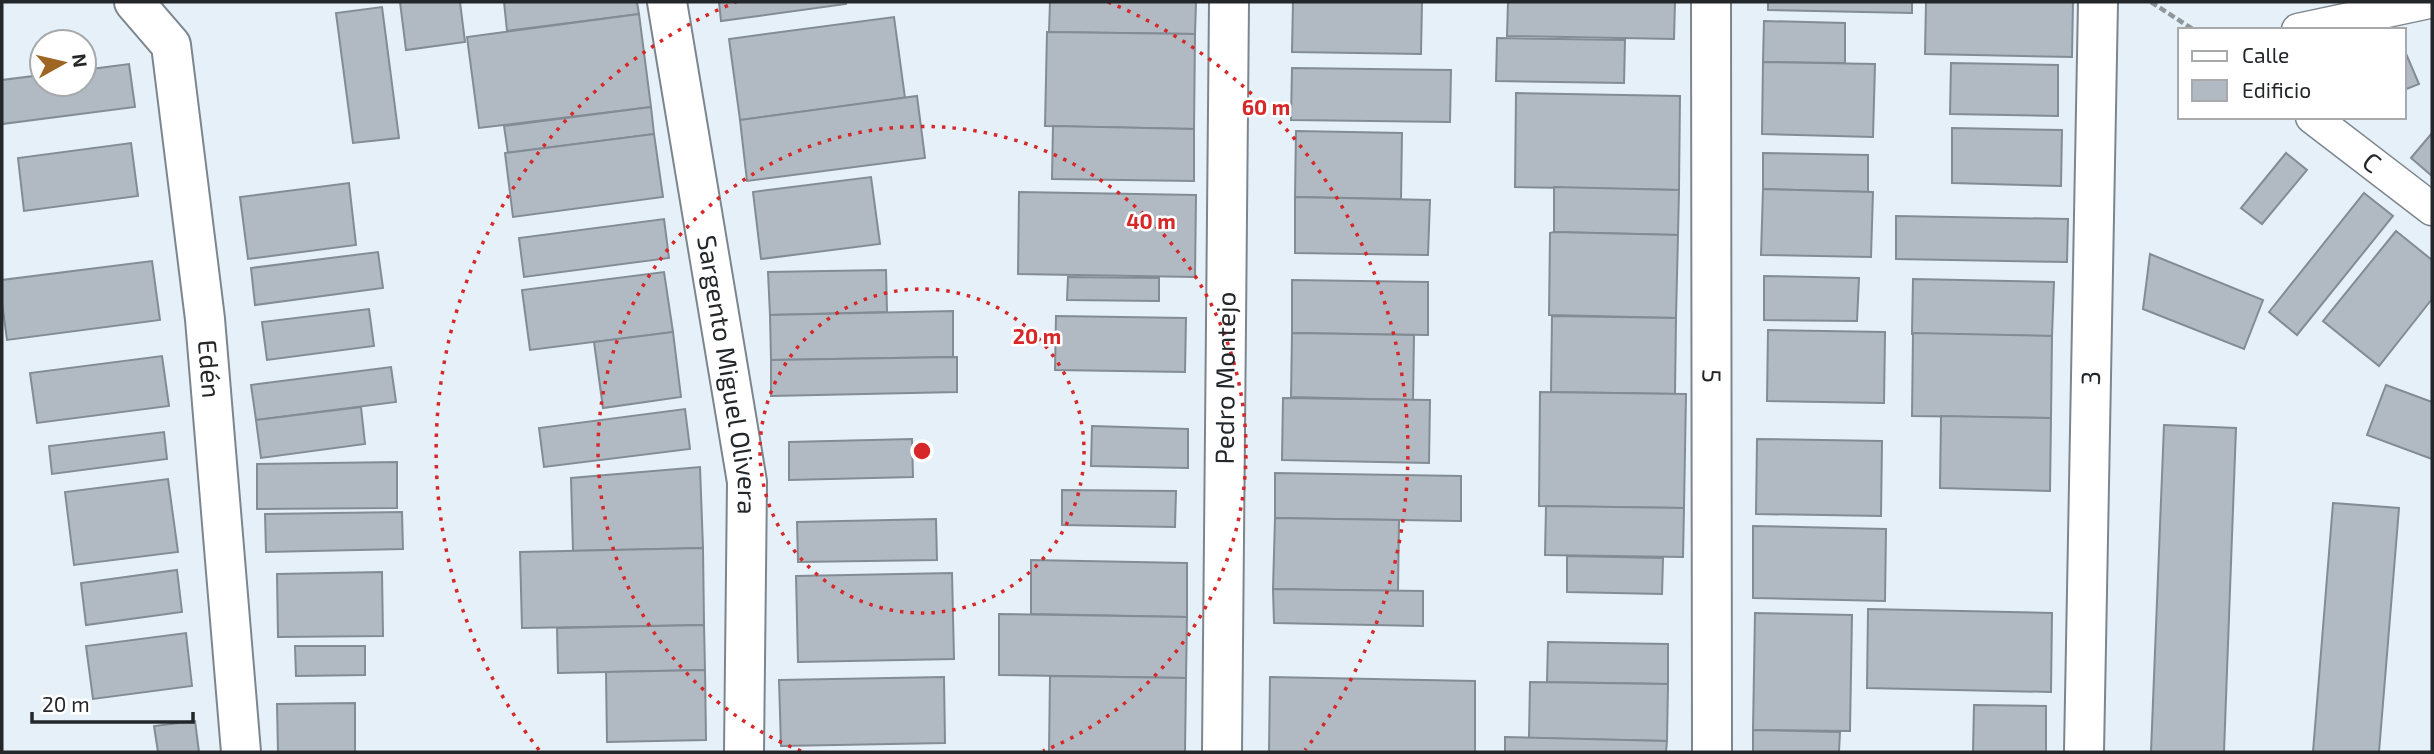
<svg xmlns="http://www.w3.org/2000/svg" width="2434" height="754" viewBox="0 0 2434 754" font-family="'Exo 2',sans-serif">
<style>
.building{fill:#b1bac3;stroke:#838c94;stroke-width:2}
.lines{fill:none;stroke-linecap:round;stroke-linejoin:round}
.lane-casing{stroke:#7d868d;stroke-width:35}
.street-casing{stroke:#7d868d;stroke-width:42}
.secondary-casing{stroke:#7d868d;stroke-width:42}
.path{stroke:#8f969b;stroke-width:4.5;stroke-dasharray:7 3.5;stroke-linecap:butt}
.lane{stroke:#fff;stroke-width:32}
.street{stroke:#fff;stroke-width:38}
.secondary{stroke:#fff;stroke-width:38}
.ring{fill:none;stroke:#d62828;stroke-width:3.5;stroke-dasharray:3.5 7}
.labels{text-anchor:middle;stroke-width:5;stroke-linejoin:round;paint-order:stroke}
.street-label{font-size:26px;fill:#24272a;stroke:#fff}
.centre{fill:#d62828;stroke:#fff;stroke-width:3.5}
.ring-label{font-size:21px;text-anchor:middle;font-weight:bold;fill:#d62828;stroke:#fff;stroke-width:5;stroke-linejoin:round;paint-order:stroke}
</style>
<rect width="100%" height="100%" fill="#e6f0f8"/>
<g class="building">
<path d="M 400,2 L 460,2 L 465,42 L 406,50 Z"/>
<path d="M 504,2 L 637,2 L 639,14 L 507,31 Z"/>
<path d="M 719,2 L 846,2 L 846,4 L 721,21 Z"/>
<path d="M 1050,2 L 1196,2 L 1195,34 L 1049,32 Z"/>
<path d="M 1293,2 L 1422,2 L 1421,54 L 1292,52 Z"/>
<path d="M 1508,2 L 1675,2 L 1674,39 L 1507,36 Z"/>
<path d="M 1768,2 L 1912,2 L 1912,13 L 1768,10 Z"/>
<path d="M 1926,2 L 2073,2 L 2072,57 L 1925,54 Z"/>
<path d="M 382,7 L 399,138 L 353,143 L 336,13 Z"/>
<path d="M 639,14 L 651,107 L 479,128 L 467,37 Z"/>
<path d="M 894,17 L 905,98 L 740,120 L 729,39 Z"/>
<path d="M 1764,21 L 1845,23 L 1845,63 L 1763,62 Z"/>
<path d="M 1047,32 L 1195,34 L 1194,129 L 1045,126 Z"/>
<path d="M 1497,38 L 1625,40 L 1624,83 L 1496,81 Z"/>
<path d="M 2404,49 L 2419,84 L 2404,90 Z"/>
<path d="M 1763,62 L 1875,64 L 1873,137 L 1762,134 Z"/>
<path d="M 1951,63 L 2058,65 L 2058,116 L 1950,114 Z"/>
<path d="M 129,64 L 135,107 L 2,124 L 2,80 L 42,75 L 42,84 L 84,84 L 84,70 Z"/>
<path d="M 1292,68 L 1451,70 L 1450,122 L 1291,120 Z"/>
<path d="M 1516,93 L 1680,96 L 1679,190 L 1515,187 Z"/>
<path d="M 917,96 L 925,158 L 747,181 L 740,120 Z"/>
<path d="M 651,107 L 654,134 L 508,153 L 504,126 Z"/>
<path d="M 1053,126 L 1194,129 L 1194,181 L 1052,179 Z"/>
<path d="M 1952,128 L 2062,130 L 2061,186 L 1952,183 Z"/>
<path d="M 1296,131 L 1402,133 L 1401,199 L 1295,197 Z"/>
<path d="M 2432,133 L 2432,176 L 2411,158 Z"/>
<path d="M 654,134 L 663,197 L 513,217 L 505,153 Z"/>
<path d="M 131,143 L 138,196 L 24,211 L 18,158 Z"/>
<path d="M 1763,153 L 1868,155 L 1868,192 L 1763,189 Z"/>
<path d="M 2286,153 L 2307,170 L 2262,224 L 2241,208 Z"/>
<path d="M 871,177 L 880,244 L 761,259 L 753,192 Z"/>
<path d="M 349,183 L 356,245 L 248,259 L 240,197 Z"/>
<path d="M 1554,187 L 1679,190 L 1678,235 L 1554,232 Z"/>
<path d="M 1763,189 L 1873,192 L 1871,257 L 1761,255 Z"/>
<path d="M 1019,192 L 1196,195 L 1195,277 L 1018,274 Z"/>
<path d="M 2364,193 L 2393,216 L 2297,335 L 2269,312 Z"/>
<path d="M 1295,197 L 1430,200 L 1428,255 L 1295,253 Z"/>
<path d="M 1896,216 L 2068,219 L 2067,262 L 1896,259 Z"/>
<path d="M 664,219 L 669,258 L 524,277 L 519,238 Z"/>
<path d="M 2396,231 L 2432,260 L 2432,299 L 2379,366 L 2323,321 Z"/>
<path d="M 1554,232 L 1678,235 L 1676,318 L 1549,315 L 1550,233 Z"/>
<path d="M 378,252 L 383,288 L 255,305 L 251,268 Z"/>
<path d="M 2150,254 L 2263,300 L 2244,349 L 2143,309 Z"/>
<path d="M 152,261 L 160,320 L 7,340 L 2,303 L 2,280 Z"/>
<path d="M 886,270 L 887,312 L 770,315 L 768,272 Z"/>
<path d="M 664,272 L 673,332 L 530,350 L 522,290 Z"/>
<path d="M 1764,276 L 1859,278 L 1857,321 L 1764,320 Z"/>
<path d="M 1068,277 L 1159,278 L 1159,301 L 1067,300 Z"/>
<path d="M 1913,279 L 2054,282 L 2052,336 L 1912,334 Z"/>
<path d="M 1292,280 L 1428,282 L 1428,335 L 1292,333 Z"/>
<path d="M 369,309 L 374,346 L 267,360 L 262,322 Z"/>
<path d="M 953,311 L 953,357 L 771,360 L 770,315 Z"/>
<path d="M 1056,316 L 1186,318 L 1185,372 L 1055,370 Z"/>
<path d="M 1552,316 L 1676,318 L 1675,394 L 1551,392 Z"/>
<path d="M 1768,330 L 1885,332 L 1884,403 L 1767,401 Z"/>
<path d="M 673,332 L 681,397 L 603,408 L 594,342 Z"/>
<path d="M 1292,333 L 1414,335 L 1413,400 L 1291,397 Z"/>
<path d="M 1913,333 L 2052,336 L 2051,418 L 1912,416 Z"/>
<path d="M 162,356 L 169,406 L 37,423 L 30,373 Z"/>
<path d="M 957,357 L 957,392 L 771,396 L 771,360 Z"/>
<path d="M 391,367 L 396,402 L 256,420 L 251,385 Z"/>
<path d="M 2386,385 L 2432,402 L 2432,459 L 2367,435 Z"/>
<path d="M 1540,392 L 1686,394 L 1684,508 L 1539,506 Z"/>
<path d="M 1283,398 L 1430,400 L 1429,463 L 1282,460 Z"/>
<path d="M 361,407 L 365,444 L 261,458 L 256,420 Z"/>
<path d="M 685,409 L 690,449 L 544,467 L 539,428 Z"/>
<path d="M 1941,416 L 2051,418 L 2050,491 L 1940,488 Z"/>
<path d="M 2164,425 L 2236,428 L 2224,752 L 2151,752 Z"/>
<path d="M 1092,426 L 1188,429 L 1188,468 L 1091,466 Z"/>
<path d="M 164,432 L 167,459 L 52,474 L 49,446 Z"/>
<path d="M 912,439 L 913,477 L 789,480 L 789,442 Z"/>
<path d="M 1757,439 L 1882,441 L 1881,516 L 1756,514 Z"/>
<path d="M 397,462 L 397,508 L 257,509 L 257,464 Z"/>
<path d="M 700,467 L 703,548 L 573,551 L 571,478 Z"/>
<path d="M 1275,473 L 1461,476 L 1461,521 L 1275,518 Z"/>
<path d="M 168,479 L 178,552 L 74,565 L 65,492 Z"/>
<path d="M 1062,490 L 1176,491 L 1175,527 L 1062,525 Z"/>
<path d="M 2333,503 L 2399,508 L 2379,752 L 2313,752 Z"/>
<path d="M 1546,506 L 1684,508 L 1683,557 L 1545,555 Z"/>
<path d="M 402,512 L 403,549 L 266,552 L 265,514 Z"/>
<path d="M 1275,518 L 1399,520 L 1398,591 L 1273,589 Z"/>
<path d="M 936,519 L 937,560 L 798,562 L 797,522 Z"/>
<path d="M 1753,526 L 1886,529 L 1885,601 L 1753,598 Z"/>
<path d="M 703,548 L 704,625 L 522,628 L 520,552 Z"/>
<path d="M 1567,556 L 1663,558 L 1662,594 L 1567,592 Z"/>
<path d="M 1031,560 L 1187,563 L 1187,617 L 1031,614 Z"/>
<path d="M 177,570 L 182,612 L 86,625 L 81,583 Z"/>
<path d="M 382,572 L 383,636 L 278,637 L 277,574 Z"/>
<path d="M 952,573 L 954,659 L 798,662 L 796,576 Z"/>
<path d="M 1273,589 L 1423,591 L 1423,626 L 1274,623 Z"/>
<path d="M 1868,609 L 2052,613 L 2051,692 L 1867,688 Z"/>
<path d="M 1755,613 L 1852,615 L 1850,731 L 1753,730 Z"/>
<path d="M 999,614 L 1187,617 L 1186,678 L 999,675 Z"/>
<path d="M 704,625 L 705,670 L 558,673 L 557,628 Z"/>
<path d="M 186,633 L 192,686 L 93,699 L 86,646 Z"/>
<path d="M 1548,642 L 1668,644 L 1668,684 L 1547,682 Z"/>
<path d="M 295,646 L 365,646 L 365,675 L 296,676 Z"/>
<path d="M 705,670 L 706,740 L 607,742 L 606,672 Z"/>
<path d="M 1050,676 L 1186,678 L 1185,752 L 1049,752 Z"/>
<path d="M 944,677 L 945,743 L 781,746 L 779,680 Z"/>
<path d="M 1270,677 L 1475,681 L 1475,752 L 1269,752 Z"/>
<path d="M 1530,682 L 1668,684 L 1667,741 L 1529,738 Z"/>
<path d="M 355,703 L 355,752 L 278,752 L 277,704 Z"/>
<path d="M 1974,705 L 2046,706 L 2046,752 L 1973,752 Z"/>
<path d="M 195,721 L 199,752 L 158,752 L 154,726 Z"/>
<path d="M 1753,730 L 1840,732 L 1839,752 L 1753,752 Z"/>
<path d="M 1505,737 L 1667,741 L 1666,752 L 1505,752 Z"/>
</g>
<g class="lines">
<g class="lane-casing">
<g id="lane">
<path d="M 2298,30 L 2429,2"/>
<path id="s1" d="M 2312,117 L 2432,209"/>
</g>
</g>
<g class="street-casing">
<g id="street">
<path id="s2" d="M 134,2 L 171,45 L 205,319 L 241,752"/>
<path id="s3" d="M 667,2 L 747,482 L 744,752"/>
<path id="s4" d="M 1711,2 L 1712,752"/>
<path id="s5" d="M 2084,752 L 2098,2"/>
</g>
</g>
<g class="secondary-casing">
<g id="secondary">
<path id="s6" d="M 1222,752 L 1229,2"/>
</g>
</g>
<path class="path" d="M 2151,2 L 2194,30"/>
<use href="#lane" class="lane"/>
<use href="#street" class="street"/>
<use href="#secondary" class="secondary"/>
</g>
<g class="ring">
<circle cx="922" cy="451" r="162"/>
<path d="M801 751A324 324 0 1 1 1043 751"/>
<path d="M539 750A486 486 0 0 1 736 2M1108 2A486 486 0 0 1 1305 750"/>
</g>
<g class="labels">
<g class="street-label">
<text dy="9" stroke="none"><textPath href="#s1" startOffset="75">C</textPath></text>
<text dy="9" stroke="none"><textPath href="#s2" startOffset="383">Edén</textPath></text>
<text dy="9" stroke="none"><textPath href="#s3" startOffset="378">Sargento Miguel Olivera</textPath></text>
<text dy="9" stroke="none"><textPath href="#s6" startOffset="374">Pedro Montejo</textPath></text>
<text dy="9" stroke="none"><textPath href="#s4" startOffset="374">5</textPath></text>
<text dy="9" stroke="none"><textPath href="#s5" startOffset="374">3</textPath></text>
</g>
</g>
<circle cx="922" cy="451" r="10" class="centre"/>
<g class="ring-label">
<text x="1266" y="115">60 m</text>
<text x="1151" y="229">40 m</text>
<text x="1037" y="344">20 m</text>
</g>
<rect width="2434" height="754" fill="none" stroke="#24272a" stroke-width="7"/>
<rect x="2178" y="28" width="228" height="91" fill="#ffffff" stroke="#a7a9aa" stroke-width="2"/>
<rect x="2192" y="51" width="35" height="10" fill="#ffffff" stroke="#a7a9aa" stroke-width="2"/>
<text x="2242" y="63" font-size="21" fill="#24272a">Calle</text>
<rect x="2192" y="80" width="35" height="21" fill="#b1bac3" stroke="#a7a9aa" stroke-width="2"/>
<text x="2242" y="98" font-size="21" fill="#24272a">Edificio</text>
<g transform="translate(63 63) rotate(82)"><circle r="33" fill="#ffffff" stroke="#a7a9aa" stroke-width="2"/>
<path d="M0-5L12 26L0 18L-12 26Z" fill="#9e6523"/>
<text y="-10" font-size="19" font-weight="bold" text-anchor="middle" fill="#24272a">N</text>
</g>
<path d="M32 712v10h161v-10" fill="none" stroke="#24272a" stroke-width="3.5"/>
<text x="42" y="712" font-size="21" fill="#24272a" stroke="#ffffff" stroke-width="5" paint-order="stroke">20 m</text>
</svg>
